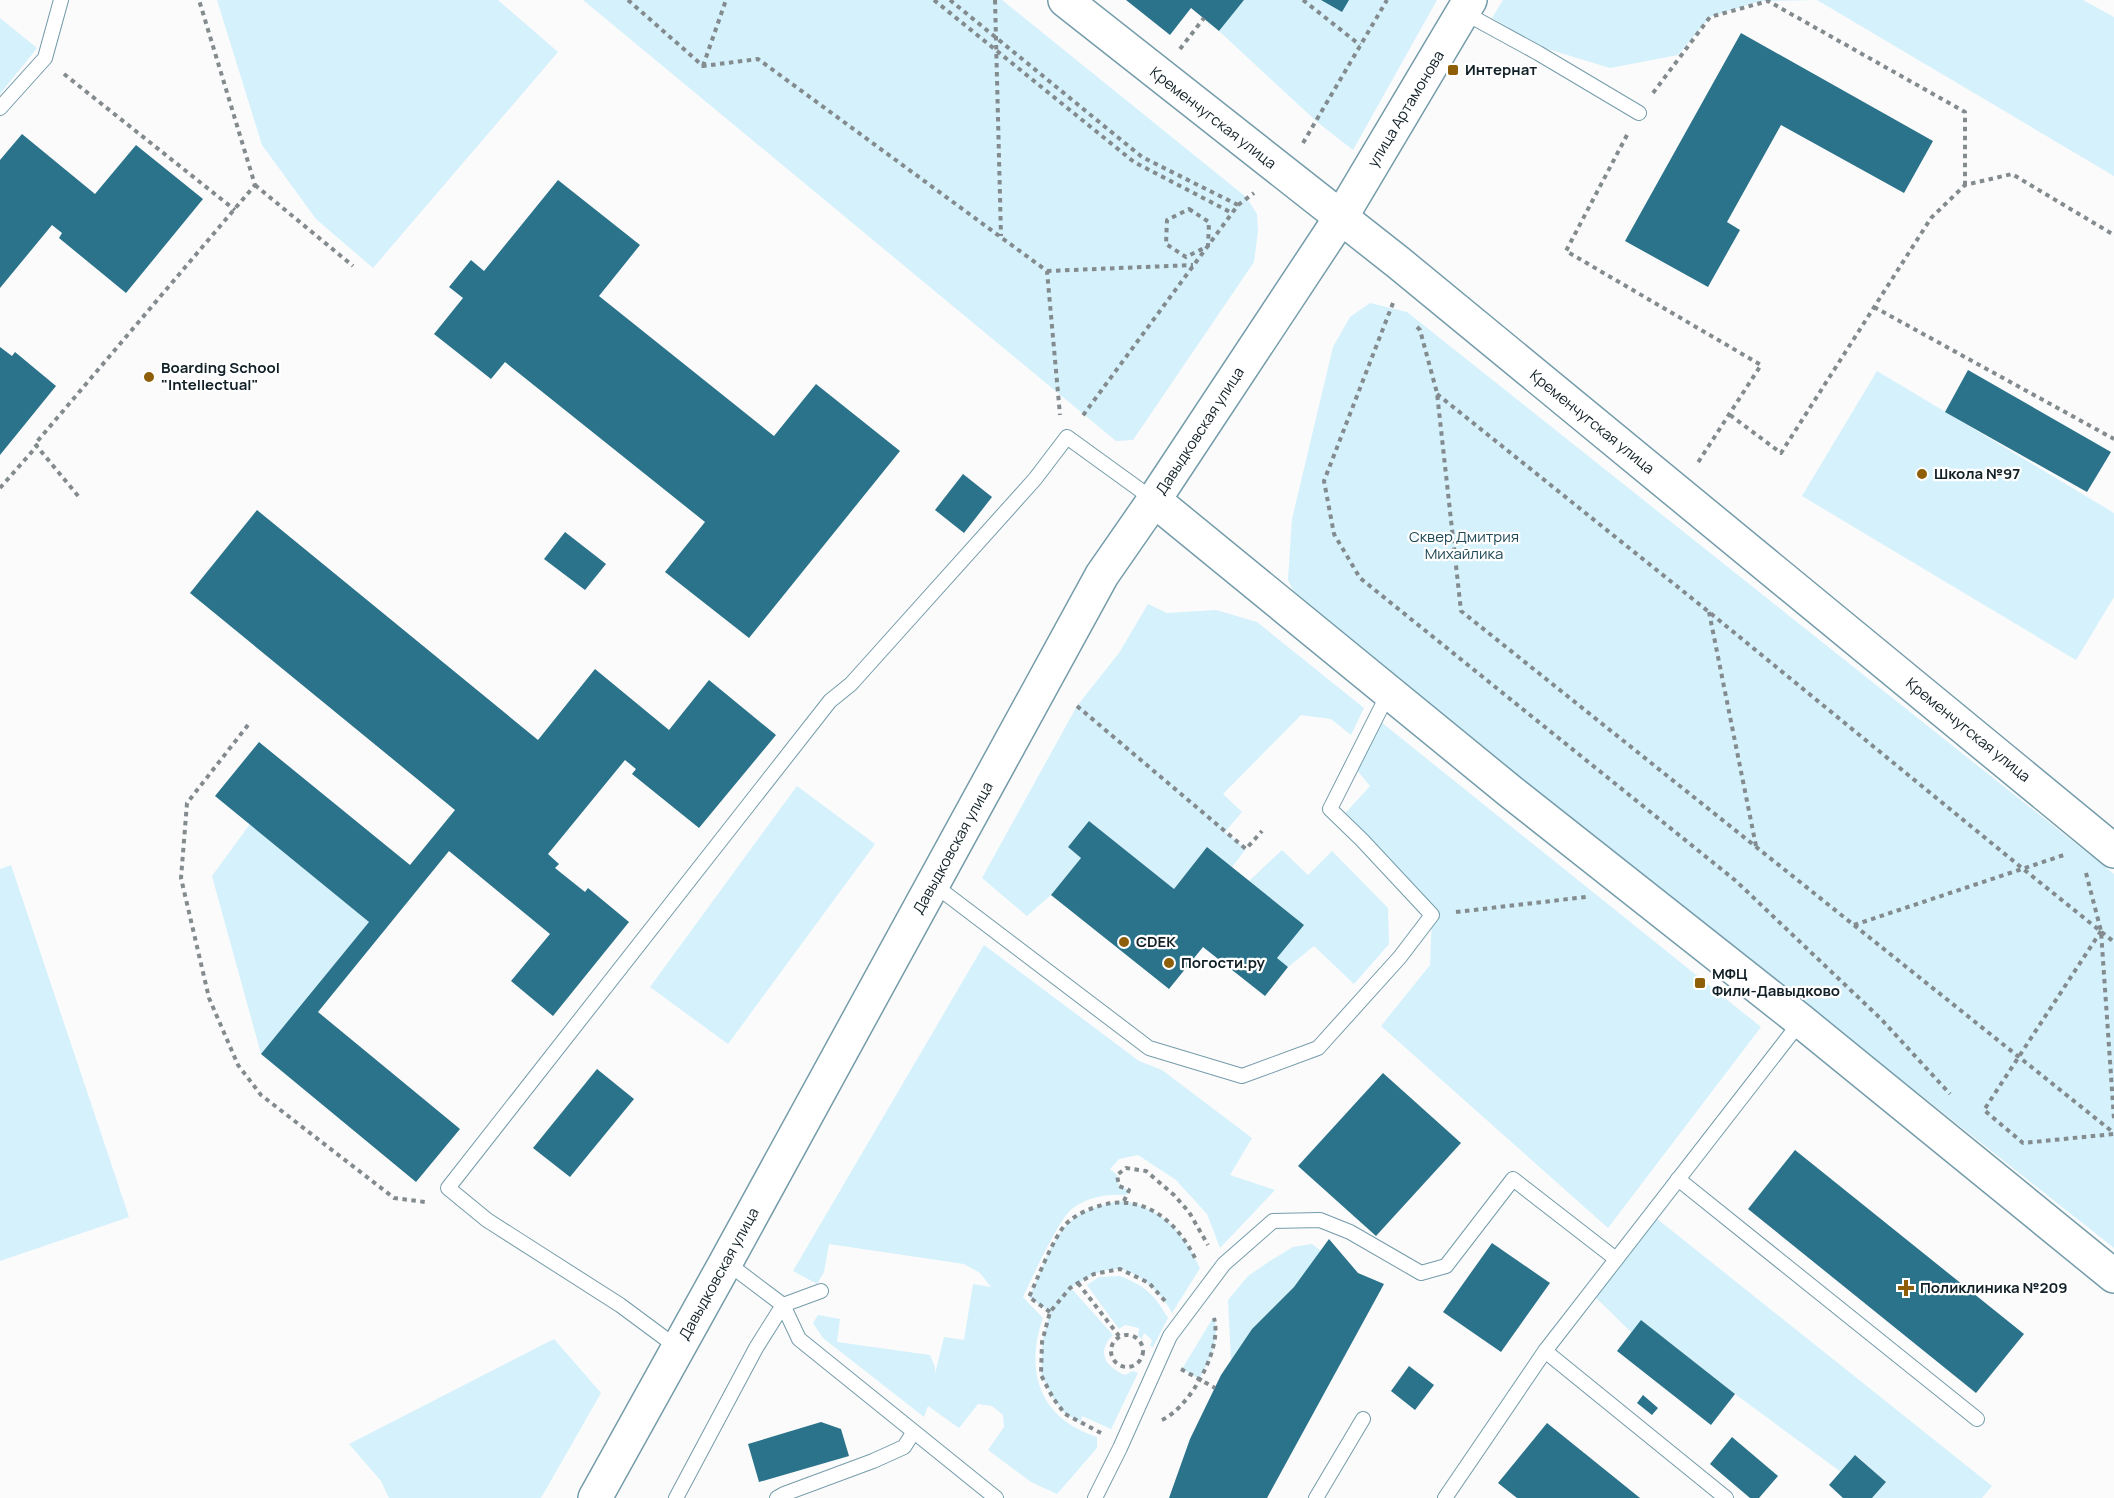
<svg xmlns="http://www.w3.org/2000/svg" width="2114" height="1498" viewBox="0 0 2114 1498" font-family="Manrope,sans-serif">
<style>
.green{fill:#d4f1fc}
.building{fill:#2a738b}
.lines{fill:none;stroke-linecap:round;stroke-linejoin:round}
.service-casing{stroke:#759caa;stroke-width:16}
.tertiary-casing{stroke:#759caa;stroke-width:36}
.path{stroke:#838b8e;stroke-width:4;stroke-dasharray:4.5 4.5;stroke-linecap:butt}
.service{stroke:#fff;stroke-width:14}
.tertiary{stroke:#fff;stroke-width:33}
.poi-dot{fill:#8e5e08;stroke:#fff;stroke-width:2}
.labels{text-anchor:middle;stroke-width:4.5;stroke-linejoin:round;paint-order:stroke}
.poi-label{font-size:15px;font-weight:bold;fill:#122127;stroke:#fff;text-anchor:start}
.street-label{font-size:15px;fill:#122127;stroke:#fff}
.park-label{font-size:15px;fill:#204a58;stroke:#fff}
</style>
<rect width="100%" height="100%" fill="#fbfbfb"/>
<g class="green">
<path d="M 217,0 L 498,0 L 558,52 L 373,268 L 316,219 L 262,145 Z"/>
<path d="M 583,0 L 1002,0 L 1246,197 L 1257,214 L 1258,231 L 1254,262 L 1133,440 L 1116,441 Z"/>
<path d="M 1244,0 L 1321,0 L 1342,12 L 1349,0 L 1437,0 L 1353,150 L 1316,121 L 1219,31 Z"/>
<path d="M 1503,0 L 2083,0 L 2114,17 L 2114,176 L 1817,0 L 1760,1 L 1710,17 L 1678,55 L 1610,68 L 1541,47 L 1492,18 Z"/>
<path d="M 0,18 L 37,48 L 0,94 Z"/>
<path d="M 1370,303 L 1407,312 L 2114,874 L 2114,1248 L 1300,604 L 1288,580 L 1292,519 L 1333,347 L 1350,317 Z"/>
<path d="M 1877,371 L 2114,513 L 2114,597 L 2076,660 L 1802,496 Z"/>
<path d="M 1148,604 L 1167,613 L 1216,610 L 1257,622 L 1364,708 L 1351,735 L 1331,719 L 1301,715 L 1223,794 L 1242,812 L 1225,832 L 1246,849 L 1232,867 L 1207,847 L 1174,889 L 1089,821 L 1068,847 L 1081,858 L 1051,895 L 1027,916 L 982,878 L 1077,706 L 1119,653 Z"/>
<path d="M 1376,718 L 1761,1027 L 1608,1228 L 1381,1026 L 1430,965 L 1432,915 L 1340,819 L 1370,786 L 1352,764 Z"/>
<path d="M 797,786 L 875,844 L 728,1044 L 650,987 Z"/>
<path d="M 250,824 L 369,922 L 261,1054 L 212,876 Z"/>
<path d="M 1282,850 L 1308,875 L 1332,851 L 1388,908 L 1389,944 L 1354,984 L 1314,946 L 1288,967 L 1277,958 L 1304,925 L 1249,881 Z"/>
<path d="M 11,865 L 129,1217 L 0,1261 L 0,869 Z"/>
<path d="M 984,945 L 1139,1061 L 1162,1070 L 1252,1138 L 1230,1175 L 1275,1190 L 1220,1248 L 1207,1214 L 1176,1180 L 1138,1155 L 1119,1159 L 1110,1169 L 1117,1175 L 1119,1186 L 1129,1190 L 1127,1195 C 1108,1194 1090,1196 1073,1208 C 1059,1218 1032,1278 1023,1297 L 1043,1318 C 1024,1372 1040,1419 1097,1437 L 1097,1448 L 1057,1494 L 1031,1482 L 988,1450 L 1004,1427 L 1003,1415 L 992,1406 L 978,1404 L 959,1428 L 928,1406 L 924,1417 L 823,1338 L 813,1323 L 818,1315 L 840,1319 L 837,1342 L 930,1355 L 935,1367 L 935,1374 L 944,1337 L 964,1340 L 973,1284 L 991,1287 L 980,1273 L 964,1264 L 829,1244 L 824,1272 L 817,1284 L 793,1271 Z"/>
<path d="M 1124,1201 C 1164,1209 1184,1234 1200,1268 L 1172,1313 C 1165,1297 1137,1270 1119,1269 C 1102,1268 1084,1279 1071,1288 L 1113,1335 C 1096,1352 1105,1367 1125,1375 L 1133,1371 L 1138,1373 L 1111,1429 L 1082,1416 L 1081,1422 L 1065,1414 L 1053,1398 L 1041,1375 L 1042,1342 L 1050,1312 L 1029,1297 C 1055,1243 1056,1210 1124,1201 Z"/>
<path d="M 1651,1214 L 1992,1486 L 1982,1498 L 1872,1498 L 1886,1482 L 1856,1455 L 1841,1472 L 1735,1394 L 1642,1321 L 1632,1333 L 1590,1292 Z"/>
<path d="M 1312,1244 L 1321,1251 L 1294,1287 L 1252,1329 L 1231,1360 L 1228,1300 L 1248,1276 L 1270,1261 L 1293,1247 Z"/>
<path d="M 1120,1276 C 1145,1286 1154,1294 1168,1318 L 1153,1347 L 1150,1346 L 1152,1340 L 1144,1333 L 1142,1339 L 1138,1336 L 1139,1328 L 1125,1325 L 1119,1329 L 1087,1285 L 1099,1277 Z"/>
<path d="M 1214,1316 C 1220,1339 1211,1359 1199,1379 L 1182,1369 Z"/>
<path d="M 554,1339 L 601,1393 L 541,1498 L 389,1498 L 381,1481 L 349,1444 Z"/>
</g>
<g class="building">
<path d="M 1126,0 L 1244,0 L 1219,31 L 1191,8 L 1170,35 Z"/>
<path d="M 1321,0 L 1349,0 L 1342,12 Z"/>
<path d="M 1741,33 L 1933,141 L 1904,193 L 1781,125 L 1727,222 L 1740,230 L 1708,287 L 1625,241 Z"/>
<path d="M 22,134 L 95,194 L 136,145 L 203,199 L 126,293 L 59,238 L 62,233 L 52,225 L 0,288 L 0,160 Z"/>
<path d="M 558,180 L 640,245 L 599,296 L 774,436 L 816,384 L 900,451 L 749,638 L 665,572 L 705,522 L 505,362 L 491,379 L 434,334 L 463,298 L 449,287 L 471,260 L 484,271 Z"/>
<path d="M 0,347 L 12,356 L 15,352 L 56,386 L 0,455 Z"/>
<path d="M 1968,370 L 2111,452 L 2087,492 L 1945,412 Z"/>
<path d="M 963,474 L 992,497 L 964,533 L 935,510 Z"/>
<path d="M 257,510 L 538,740 L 595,669 L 669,730 L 709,680 L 776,735 L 699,828 L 632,774 L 636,769 L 625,760 L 548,854 L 559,864 L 555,868 L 585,892 L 588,888 L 629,922 L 553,1016 L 511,981 L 550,934 L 449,851 L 318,1012 L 460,1129 L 416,1182 L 261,1054 L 369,922 L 215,796 L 259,742 L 410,865 L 455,810 L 190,593 Z"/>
<path d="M 565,532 L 606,564 L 585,590 L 544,559 Z"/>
<path d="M 1089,821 L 1174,889 L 1207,847 L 1304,925 L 1277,958 L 1288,967 L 1265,996 L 1203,947 L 1169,989 L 1051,895 L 1081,858 L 1068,847 Z"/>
<path d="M 597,1069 L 634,1099 L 570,1177 L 533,1148 Z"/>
<path d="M 1383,1073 L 1461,1143 L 1376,1236 L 1298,1166 Z"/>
<path d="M 1795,1150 L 2024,1334 L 1976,1393 L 1748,1209 Z"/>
<path d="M 1329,1239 L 1358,1273 L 1384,1284 L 1267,1498 L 1169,1498 L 1190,1439 L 1221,1375 L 1252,1329 L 1294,1287 Z"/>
<path d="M 1492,1243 L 1550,1283 L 1501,1352 L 1443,1312 Z"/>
<path d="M 1641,1320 L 1735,1394 L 1711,1425 L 1617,1351 Z"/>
<path d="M 1409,1366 L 1434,1385 L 1415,1410 L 1391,1391 Z"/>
<path d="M 1643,1395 L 1658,1408 L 1652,1415 L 1637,1403 Z"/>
<path d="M 821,1422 L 841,1429 L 849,1456 L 759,1482 L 748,1444 Z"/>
<path d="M 1547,1423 L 1640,1498 L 1517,1498 L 1498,1483 Z"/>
<path d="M 1732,1437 L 1778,1476 L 1759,1498 L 1750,1498 L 1710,1464 Z"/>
<path d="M 1855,1455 L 1886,1482 L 1872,1498 L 1843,1498 L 1829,1485 Z"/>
</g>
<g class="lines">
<g class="service-casing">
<g id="service">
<path d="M 1463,12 L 1538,53 L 1639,113"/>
<path d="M 0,108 L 45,58 L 61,0"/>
<path d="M 933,884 L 1149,1048 L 1242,1076 L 1318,1048 L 1400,957 L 1432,915 L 1362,840 L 1330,809 L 1389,692"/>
<path d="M 1678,1179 L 1977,1419"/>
<path d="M 726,1262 L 783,1305 L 799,1339 L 996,1498"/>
<path d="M 678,1348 L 620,1305 L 487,1220 L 448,1188 L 830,701 L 851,684 L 1035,479 L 1067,437 L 1154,500"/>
<path d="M 1545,1351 L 1726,1498"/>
<path d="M 676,1498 L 756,1348 L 783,1305 L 821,1291"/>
<path d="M 777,1498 L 784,1494 L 873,1461 L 904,1447 L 913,1433"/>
<path d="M 1095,1498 L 1120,1448 L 1170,1336 L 1224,1264 L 1273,1221 L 1320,1220 L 1350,1232 L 1421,1273 L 1446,1266 L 1513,1179 L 1616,1259"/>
<path d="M 1316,1498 L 1363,1419"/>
<path d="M 1445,1498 L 1545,1351 L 1801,1021"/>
</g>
</g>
<g class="tertiary-casing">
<g id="tertiary">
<path d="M 1065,0 L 1399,263 L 2114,851"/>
<path d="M 1154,500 L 1511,792 L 1801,1021 L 2114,1276"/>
<path d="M 595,1498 L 726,1262 L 1102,575 L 1154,500 L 1341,217 L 1470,0"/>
</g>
</g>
<g class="path">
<path d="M 628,0 L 703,66 L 758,59 L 1047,271 L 1060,415"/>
<path d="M 934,0 L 1134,162 L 1232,213"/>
<path d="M 950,0 L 1142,157 L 1238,205 L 1081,418"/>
<path d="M 995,0 L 1001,236"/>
<path d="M 1303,0 L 1360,45"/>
<path d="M 1180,49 L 1204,18"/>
<path d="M 703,66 L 726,0"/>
<path d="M 64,74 L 235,210"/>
<path d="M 1653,93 L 1710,17 L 1768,1 L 1965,112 L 1965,185"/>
<path d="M 1627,135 L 1566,251 L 1761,365 L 1697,464"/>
<path d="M 1303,143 L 1387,0"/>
<path d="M 255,185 L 353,266"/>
<path d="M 1238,205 L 1254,193"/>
<path d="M 1189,209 L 1209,222 L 1208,246 L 1186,257 L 1166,244 L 1167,220 Z"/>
<path d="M 1047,271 L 1193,265"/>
<path d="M 1393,303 L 1324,481 L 1334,534 L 1360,578 L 1736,881 L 1881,1019 L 1950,1094"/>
<path d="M 1874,307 L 2114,439"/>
<path d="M 1417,327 L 1420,330 L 1437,393 L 1461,611 L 2114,1133"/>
<path d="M 1437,394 L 1709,612 L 2022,868 L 2114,942"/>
<path d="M 1730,415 L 1781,453 L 1931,218 L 1965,185 L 2012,174 L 2114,235"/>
<path d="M 35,444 L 79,497"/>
<path d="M 0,488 L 37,446 L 35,444 L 255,185 L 199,0"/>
<path d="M 1709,612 L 1756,846"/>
<path d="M 1077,706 L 1246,849 L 1262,831"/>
<path d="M 248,725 L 187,803 L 181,878 L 209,998 L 238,1065 L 261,1095 L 394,1198 L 425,1202 L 428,1200"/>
<path d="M 2086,873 L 2101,931 L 2114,1119"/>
<path d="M 1456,912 L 1586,897"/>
<path d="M 1854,925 L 2064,855"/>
<path d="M 2101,931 L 1984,1110 L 2023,1143 L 2114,1134"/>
<path d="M 1124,1201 L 1129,1190 L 1119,1186 L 1117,1175 L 1126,1168 L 1146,1171 L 1174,1195 L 1189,1212 L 1208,1245"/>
<path d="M 1078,1283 L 1119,1336"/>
<path d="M 1050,1312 L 1029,1297 C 1037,1280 1054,1236 1066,1224 C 1076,1214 1089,1209 1102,1205 C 1145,1194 1178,1222 1196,1260"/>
<circle cx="1127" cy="1351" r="16"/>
<path d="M 1181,1369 L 1215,1388"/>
<path d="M 1162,1420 C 1190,1407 1223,1349 1214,1318"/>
<path d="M 1101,1433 L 1065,1414 L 1053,1398 L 1041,1375 L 1042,1342 L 1050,1312 L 1070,1288 L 1078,1283 L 1094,1274 L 1120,1269 L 1149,1283 L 1165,1301"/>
</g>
<use href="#service" class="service"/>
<use href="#tertiary" class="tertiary"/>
</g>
<g class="poi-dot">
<rect x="1447" y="64" width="12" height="12" rx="3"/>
<circle cx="149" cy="377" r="6"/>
<circle cx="1922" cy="474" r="6"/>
<circle cx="1124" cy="942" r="6"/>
<circle cx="1169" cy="963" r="6"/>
<rect x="1694" y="977" width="12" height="12" rx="3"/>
<path d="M1903 1279h6v6h6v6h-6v6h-6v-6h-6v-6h6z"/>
</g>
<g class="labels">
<g class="poi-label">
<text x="1465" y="75">Интернат</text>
<text x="161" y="373">Boarding School<tspan x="161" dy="17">"Intellectual"</tspan></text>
<text x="1934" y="479">Школа №97</text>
<text x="1136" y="947">CDEK</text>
<text x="1181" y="968">Погости.ру</text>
<text x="1712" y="979">МФЦ<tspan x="1712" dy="17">Фили-Давыдково</tspan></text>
<text x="1920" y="1293">Поликлиника №209</text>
</g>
<g class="street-label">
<text transform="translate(1406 109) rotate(-59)" y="5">улица Артамонова</text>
<text transform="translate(1213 118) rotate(38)" y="5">Кременчугская улица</text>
<text transform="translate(1592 422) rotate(39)" y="5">Кременчугская улица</text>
<text transform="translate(1200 431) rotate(-57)" y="5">Давыдковская улица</text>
<text transform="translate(1968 730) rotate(39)" y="5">Кременчугская улица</text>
<text transform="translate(953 848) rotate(-61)" y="5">Давыдковская улица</text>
<text transform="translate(719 1274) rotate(-61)" y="5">Давыдковская улица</text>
</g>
<g class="park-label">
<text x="1464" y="542">Сквер Дмитрия<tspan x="1464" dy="17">Михайлика</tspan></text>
</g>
</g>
</svg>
